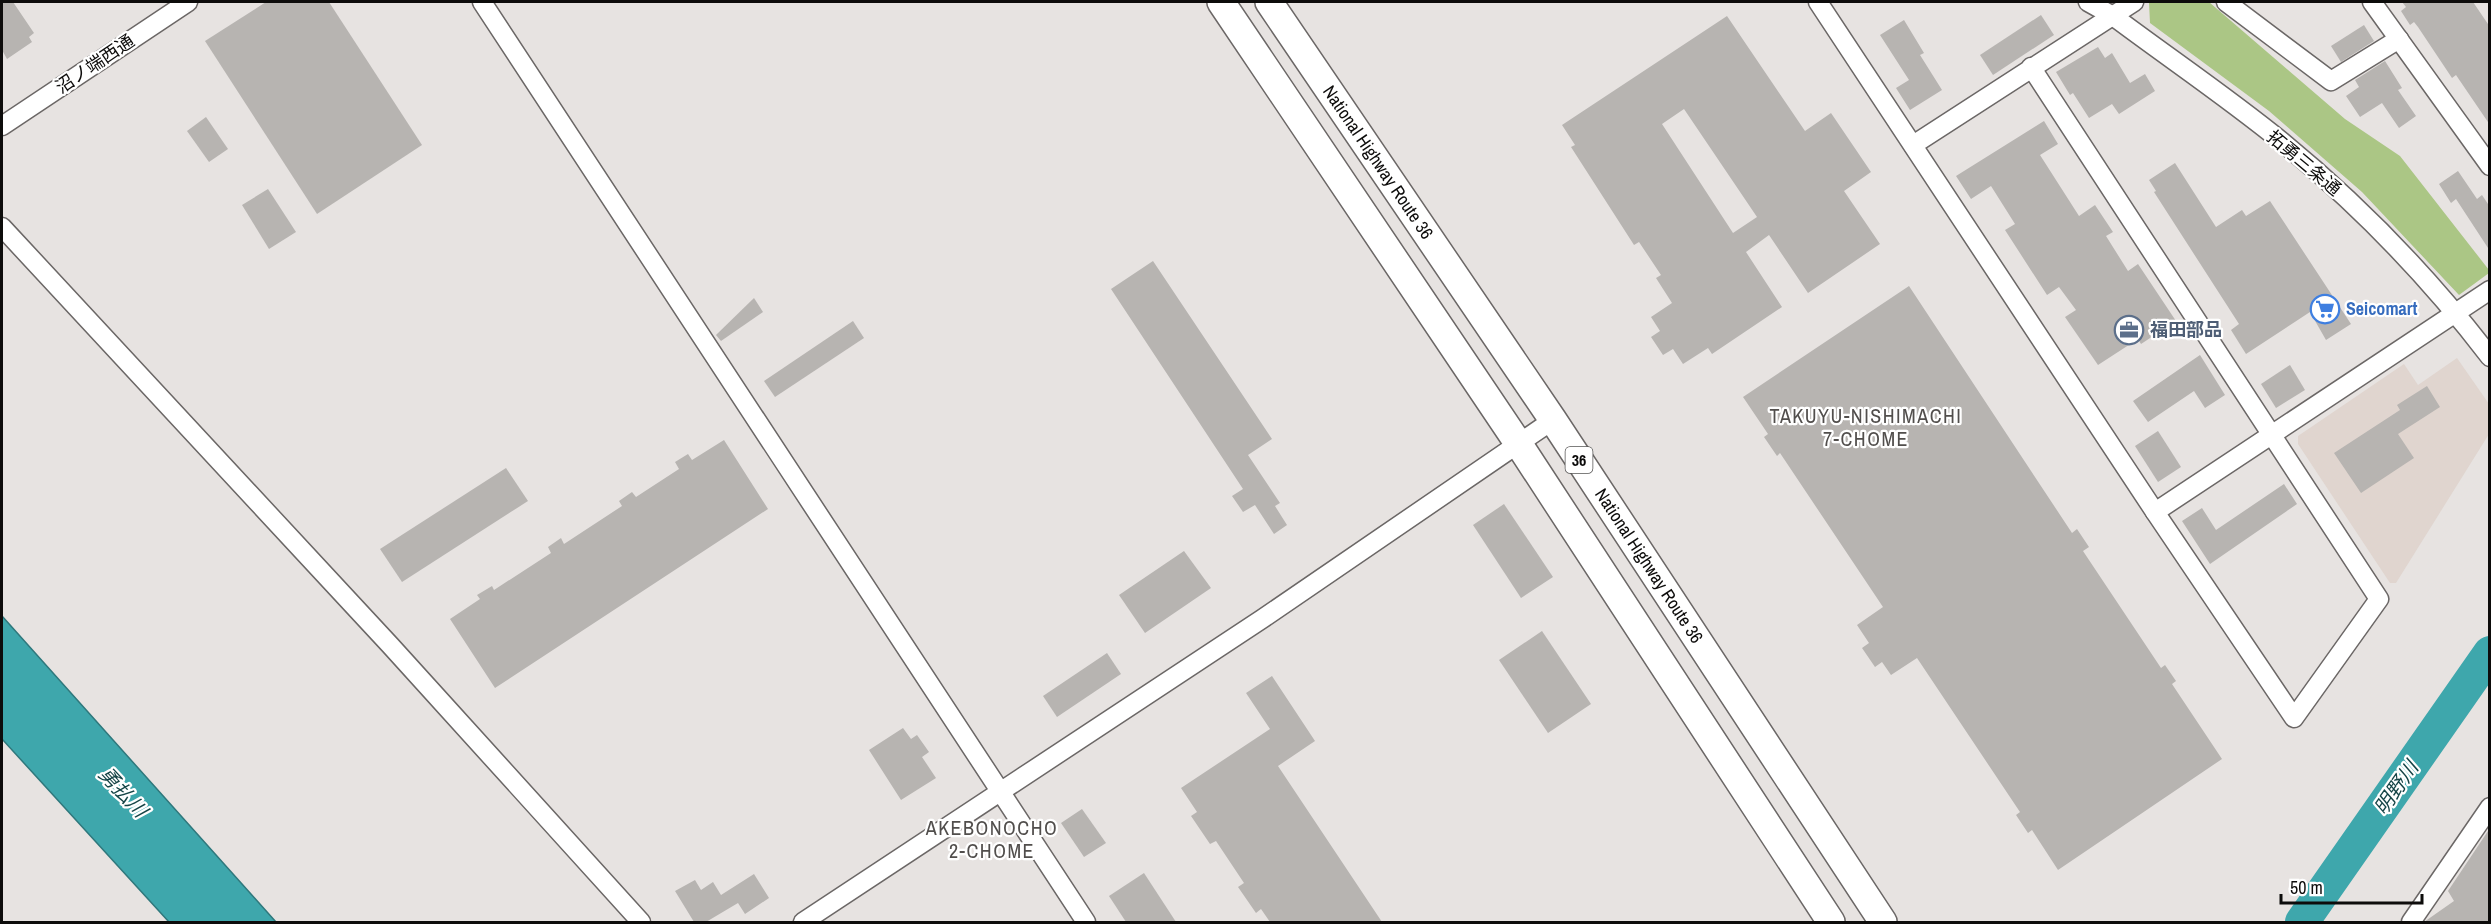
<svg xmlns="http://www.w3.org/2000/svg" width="2491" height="924" viewBox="0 0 2491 924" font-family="'Archivo Narrow','Noto Sans JP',sans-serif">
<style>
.built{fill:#e0d5cf}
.green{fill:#abc685}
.water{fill:#3ea7ac;stroke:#2f787c;stroke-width:1.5}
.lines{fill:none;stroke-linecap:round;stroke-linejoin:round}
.river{stroke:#3ea7ac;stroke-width:34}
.building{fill:#b7b4b1;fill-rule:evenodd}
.minor-casing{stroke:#6b6766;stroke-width:21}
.highway-casing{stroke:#6b6766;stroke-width:30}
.minor{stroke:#fff;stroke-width:18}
.highway{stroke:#fff;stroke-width:27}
.labels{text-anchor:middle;stroke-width:4.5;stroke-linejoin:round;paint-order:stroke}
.shield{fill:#fff;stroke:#565554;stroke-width:1.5}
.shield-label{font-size:16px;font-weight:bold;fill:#0d0c0b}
.street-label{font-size:18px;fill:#0d0c0b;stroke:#fff}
.shop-label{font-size:18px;font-weight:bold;fill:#366cbe;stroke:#fff;text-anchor:start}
.service-label{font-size:18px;font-weight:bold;fill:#4e5e75;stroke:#fff;text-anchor:start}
.neighbourhood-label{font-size:20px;letter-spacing:1.5px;fill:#514e4c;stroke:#fff}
.water-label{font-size:20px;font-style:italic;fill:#154446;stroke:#fff}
</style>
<rect width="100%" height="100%" fill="#e7e3e1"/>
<path class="built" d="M 2457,358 L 2489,404 L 2489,434 L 2396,583 L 2390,583 L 2298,444 L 2298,436 L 2404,364 L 2418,385 Z"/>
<path class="green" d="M 2152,2 L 2209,2 L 2345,119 L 2400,156 L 2489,270 L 2489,273 L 2459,295 L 2362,192 L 2269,111 L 2150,23 L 2149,3 Z"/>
<path class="water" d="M 2,616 L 276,922 L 169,922 L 2,739 Z"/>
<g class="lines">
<path class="river" d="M 2302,922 L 2490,653"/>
</g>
<g class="building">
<path d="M 2,2 L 13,2 L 34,33 L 29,37 L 32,42 L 7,59 L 2,50 Z"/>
<path d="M 266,2 L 329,2 L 422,145 L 317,214 L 205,41 Z"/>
<path d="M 2402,2 L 2473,2 L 2490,27 L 2490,125 L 2456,75 L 2452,78 L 2418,27 L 2414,22 L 2410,25 L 2401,11 L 2406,7 Z"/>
<path d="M 2041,15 L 2054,35 L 1993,75 L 1980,55 Z"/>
<path d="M 1727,16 L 1805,131 L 1831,113 L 1871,172 L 1844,191 L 1880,244 L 1808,293 L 1769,235 L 1746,252 L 1782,307 L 1712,354 L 1708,348 L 1683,364 L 1673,349 L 1663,355 L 1651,337 L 1660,331 L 1651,317 L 1672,303 L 1656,278 L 1661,275 L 1639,242 L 1634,245 L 1571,147 L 1575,145 L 1562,125 ZM 1684,109 L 1757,217 L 1733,233 L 1662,124 Z"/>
<path d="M 1904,20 L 1924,53 L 1920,55 L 1942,90 L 1910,110 L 1896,88 L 1909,80 L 1880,35 Z"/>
<path d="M 2364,25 L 2374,41 L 2341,62 L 2331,46 Z"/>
<path d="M 2098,47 L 2105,58 L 2112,53 L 2130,83 L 2145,74 L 2155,91 L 2119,114 L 2112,104 L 2089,118 L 2073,93 L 2070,95 L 2056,72 Z"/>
<path d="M 2385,61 L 2402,88 L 2398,90 L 2416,116 L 2399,128 L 2382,103 L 2360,117 L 2346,96 L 2359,87 L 2355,80 Z"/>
<path d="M 206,117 L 228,149 L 209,162 L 187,131 Z"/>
<path d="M 2044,121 L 2058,144 L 2040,155 L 2079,216 L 2095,205 L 2113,232 L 2106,236 L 2128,271 L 2138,264 L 2176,321 L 2141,344 L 2138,339 L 2098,365 L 2065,317 L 2076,310 L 2059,287 L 2047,295 L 2005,230 L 2015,224 L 1991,186 L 1971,199 L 1956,176 Z"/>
<path d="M 2175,163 L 2216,227 L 2242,210 L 2246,216 L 2270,201 L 2351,324 L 2326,340 L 2310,312 L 2246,354 L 2231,330 L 2239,324 L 2154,192 L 2156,191 L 2149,180 Z"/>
<path d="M 2458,171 L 2477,199 L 2482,195 L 2490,207 L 2490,251 L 2456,199 L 2451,203 L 2439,184 Z"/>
<path d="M 268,189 L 296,232 L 269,249 L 242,205 Z"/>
<path d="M 1153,261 L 1272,439 L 1248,455 L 1280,503 L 1275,506 L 1287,525 L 1274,534 L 1255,505 L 1243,512 L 1232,496 L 1243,489 L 1111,289 Z"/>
<path d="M 1909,286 L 2072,533 L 2077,529 L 2089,547 L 2083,551 L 2161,668 L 2165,665 L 2176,681 L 2172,684 L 2222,759 L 2058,870 L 2032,830 L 2028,833 L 2016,815 L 2020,812 L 1917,658 L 1891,675 L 1882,662 L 1875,667 L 1862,648 L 1869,643 L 1857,625 L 1883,607 L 1780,453 L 1777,456 L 1764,437 L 1768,434 L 1743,397 Z"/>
<path d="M 754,298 L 763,312 L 721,341 L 716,335 Z"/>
<path d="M 853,321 L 864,338 L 775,397 L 764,381 Z"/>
<path d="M 2200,355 L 2225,395 L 2205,408 L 2194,391 L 2148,422 L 2133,401 Z"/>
<path d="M 2290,365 L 2305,390 L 2276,408 L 2261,384 Z"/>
<path d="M 2427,386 L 2440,407 L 2398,434 L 2414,458 L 2361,493 L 2334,453 L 2400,410 L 2397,405 Z"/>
<path d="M 2158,431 L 2181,467 L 2158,482 L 2135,446 Z"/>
<path d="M 724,440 L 768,509 L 495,688 L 450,619 L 480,599 L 477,595 L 492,586 L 494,590 L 551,553 L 548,547 L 561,538 L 564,544 L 622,506 L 619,501 L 632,492 L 636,497 L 679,469 L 675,462 L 688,454 L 692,460 Z"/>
<path d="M 506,468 L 528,501 L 402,582 L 380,549 Z"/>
<path d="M 2284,484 L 2297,504 L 2210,564 L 2182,521 L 2202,508 L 2216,530 Z"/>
<path d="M 1504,504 L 1553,577 L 1521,598 L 1473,525 Z"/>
<path d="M 1184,551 L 1211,588 L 1145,633 L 1119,595 Z"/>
<path d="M 1542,631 L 1591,704 L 1548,733 L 1499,660 Z"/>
<path d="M 1107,653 L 1121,674 L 1057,717 L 1043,696 Z"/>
<path d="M 1272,676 L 1315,741 L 1278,766 L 1382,922 L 1270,922 L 1261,909 L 1256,913 L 1238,887 L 1244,883 L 1216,841 L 1210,844 L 1191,816 L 1197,812 L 1181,788 L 1270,729 L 1246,693 Z"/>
<path d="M 903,728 L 911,739 L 917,735 L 929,752 L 922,757 L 936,778 L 901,800 L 869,750 Z"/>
<path d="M 1082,809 L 1106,843 L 1084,857 L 1061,823 Z"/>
<path d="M 2490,828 L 2490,922 L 2424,922 L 2454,901 L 2448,891 Z"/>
<path d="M 1144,873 L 1176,922 L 1126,922 L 1109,896 Z"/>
<path d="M 754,874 L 769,898 L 745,914 L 738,903 L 706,922 L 694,922 L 675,891 L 695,880 L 701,890 L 713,882 L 721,895 Z"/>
</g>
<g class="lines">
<g class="minor-casing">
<g id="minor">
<path d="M 482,2 L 1086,922"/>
<path d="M 1818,2 L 2155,512 L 2294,718 L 2379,599 L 2031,67"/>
<path d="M 2088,2 L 2113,16 C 2169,58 2227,97 2281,141 C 2359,205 2429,277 2490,357"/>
<path d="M 2226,2 L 2331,81 L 2399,39"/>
<path d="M 2372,2 L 2490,166"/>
<path d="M 2,126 L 188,2"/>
<path d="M 1913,145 L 2134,2"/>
<path d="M 2,227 L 390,645 L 641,922"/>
<path d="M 2155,512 L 2490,290"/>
<path d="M 803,922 L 1262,619 L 1553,420"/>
<path d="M 2411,922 L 2490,807"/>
</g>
</g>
<g class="highway-casing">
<g id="highway">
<path d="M 1221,2 L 1518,443 L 1831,922"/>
<path id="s1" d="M 1269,2 L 1553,420 L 1883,922"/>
</g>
</g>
<use href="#minor" class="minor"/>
<use href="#highway" class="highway"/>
</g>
<defs>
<g id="supermarket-ring" transform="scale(1.5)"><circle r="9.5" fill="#fff" stroke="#3f7fe0" stroke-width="1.5"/><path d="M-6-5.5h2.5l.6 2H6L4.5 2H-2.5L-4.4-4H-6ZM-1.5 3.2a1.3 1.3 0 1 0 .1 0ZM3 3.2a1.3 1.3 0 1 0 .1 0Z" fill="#3f7fe0"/></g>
<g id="office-ring" transform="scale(1.5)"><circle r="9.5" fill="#fff" stroke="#5c6f8a" stroke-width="1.5"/><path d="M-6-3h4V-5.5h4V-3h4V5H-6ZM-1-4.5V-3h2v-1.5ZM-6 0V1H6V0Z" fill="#5c6f8a"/></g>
</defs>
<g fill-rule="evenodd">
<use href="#supermarket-ring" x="2325" y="309"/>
<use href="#office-ring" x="2129" y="330"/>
</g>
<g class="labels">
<rect class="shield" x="1565.5" y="447" width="27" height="26" rx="4.5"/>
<g class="shield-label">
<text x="1579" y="466">36</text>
</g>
<g class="street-label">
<text transform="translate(95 64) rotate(-34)" y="6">沼ノ端西通</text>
<text dy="6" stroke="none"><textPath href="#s1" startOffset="194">National Highway Route 36</textPath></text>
<text transform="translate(2304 163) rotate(40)" y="6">拓勇三条通</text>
<text dy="6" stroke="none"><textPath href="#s1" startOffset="680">National Highway Route 36</textPath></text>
</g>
<g class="shop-label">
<text x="2346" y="315">Seicomart</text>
</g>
<g class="service-label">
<text x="2150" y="336">福田部品</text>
</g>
<g class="neighbourhood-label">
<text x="1866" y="423">TAKUYU-NISHIMACHI<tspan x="1866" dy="23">7-CHOME</tspan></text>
<text x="992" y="835">AKEBONOCHO<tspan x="992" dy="23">2-CHOME</tspan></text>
</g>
<g class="water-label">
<text transform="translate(2396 788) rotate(-55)" y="7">明野川</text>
<text transform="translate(123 792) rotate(47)" y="7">勇払川</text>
</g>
</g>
<rect width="2491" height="924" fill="none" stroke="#0d0c0b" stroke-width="6"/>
<path d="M2281 894v9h141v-9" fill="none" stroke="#0d0c0b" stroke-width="3"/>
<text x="2290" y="894" font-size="18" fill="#0d0c0b" stroke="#ffffff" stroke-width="4.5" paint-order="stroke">50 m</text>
</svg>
